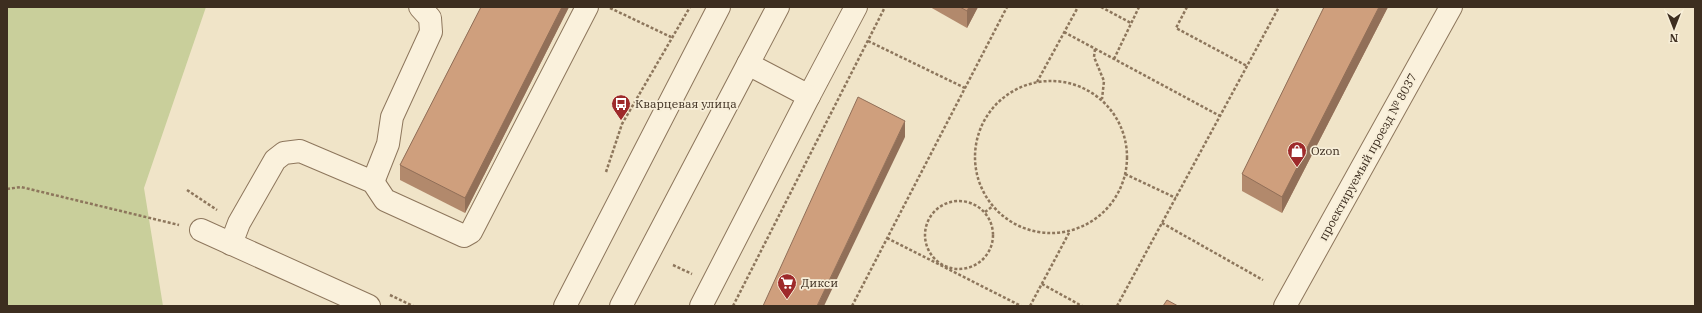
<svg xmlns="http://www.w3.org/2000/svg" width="1702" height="313" viewBox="0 0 1702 313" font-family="'IBM Plex Serif',serif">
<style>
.green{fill:#c9cf9b}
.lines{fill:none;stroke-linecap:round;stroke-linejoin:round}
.minor-casing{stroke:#8d765c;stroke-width:24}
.path{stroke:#8d765c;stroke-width:2.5;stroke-dasharray:3 2;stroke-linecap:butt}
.minor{stroke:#faf1dc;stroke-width:22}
.wall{fill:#b2896c}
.shaded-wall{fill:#916f58}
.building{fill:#cf9f7d;stroke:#916f58}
.labels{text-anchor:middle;stroke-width:3.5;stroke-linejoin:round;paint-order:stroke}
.poi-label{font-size:12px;fill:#3d2e20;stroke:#f7eed8;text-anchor:start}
.street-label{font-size:12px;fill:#3d2e20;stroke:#f7eed8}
</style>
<rect width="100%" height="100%" fill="#f0e4c8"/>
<path class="green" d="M 7,7 L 206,7 L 144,188 L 163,306 L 7,306 Z"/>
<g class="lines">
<g class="minor-casing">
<g id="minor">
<path d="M 748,64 L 809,96 L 856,7"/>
<path d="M 373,182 L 388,144 L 392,117 L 431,32 L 430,18 L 420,7"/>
<path d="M 201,230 L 369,306"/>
<path d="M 231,244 L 239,223 L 275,160 L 284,153 L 300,151 L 373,182 L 385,200 L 464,236 L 471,232 L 587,7"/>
<path d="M 565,306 L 719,7"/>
<path d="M 621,306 L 778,7"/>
<path d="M 701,306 L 809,96"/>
<path d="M 1285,306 L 1451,7"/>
</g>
</g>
<g class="path">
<path d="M 1101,7 L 1131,23"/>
<path d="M 1187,7 L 1176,28 L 1247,66"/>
<path d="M 610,8 L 671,37"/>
<path d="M 1064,32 L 1220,116"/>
<path d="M 868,41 L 965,88"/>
<path d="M 1095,49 L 1094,57 L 1104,81 L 1102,99"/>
<path d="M 1114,59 L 1139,7"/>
<circle cx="1051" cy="157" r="76"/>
<path d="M 1037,82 L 1078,7"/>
<path d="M 606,172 L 622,124 L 690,7"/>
<path d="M 1125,174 L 1176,198"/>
<path d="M 7,189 L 21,187 L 179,225"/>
<path d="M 187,190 L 217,210"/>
<circle cx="959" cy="235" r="34"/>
<path d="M 985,212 L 993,206"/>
<path d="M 1162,223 L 1263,280"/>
<path d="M 887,238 L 1021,306"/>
<path d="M 673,265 L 692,274"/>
<path d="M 1042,284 L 1082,306"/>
<path d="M 390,295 L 413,306"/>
<path d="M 733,306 L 885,7"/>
<path d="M 852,306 L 1007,7"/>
<path d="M 1030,306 L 1070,231"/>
<path d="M 1117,306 L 1279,7"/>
</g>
<use href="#minor" class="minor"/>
</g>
<g class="wall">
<path d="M 481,7 L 569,7 L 465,213 L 400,180 L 400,165 Z"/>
<path d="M 930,7 L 978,7 L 967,28 Z"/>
<path d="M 1324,7 L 1388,7 L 1282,213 L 1242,191 L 1242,174 Z"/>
</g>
<g class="shaded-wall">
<path d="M 562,7 L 569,7 L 465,213 L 465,198 Z"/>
<path d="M 969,7 L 978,7 L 967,28 L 967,11 Z"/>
<path d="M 1379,7 L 1388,7 L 1282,213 L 1282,197 Z"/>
<path d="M 905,121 L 905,137 L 824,306 L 817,306 Z"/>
</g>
<g class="building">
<path d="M 481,7 L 562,7 L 465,198 L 400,165 Z"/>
<path d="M 960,7 L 969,7 L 967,11 Z"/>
<path d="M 1324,7 L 1379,7 L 1282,197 L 1242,174 Z"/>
<path d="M 858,97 L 905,121 L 817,306 L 763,306 Z"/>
<path d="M 1167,300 L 1178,306 L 1163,306 Z"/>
</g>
<defs>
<g id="bus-pin" transform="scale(1)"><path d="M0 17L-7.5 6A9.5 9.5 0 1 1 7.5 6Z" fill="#9e2a2b" stroke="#f7eed8"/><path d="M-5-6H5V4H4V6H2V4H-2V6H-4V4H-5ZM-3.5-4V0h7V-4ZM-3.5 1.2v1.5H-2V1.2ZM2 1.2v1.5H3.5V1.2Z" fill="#fff"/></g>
<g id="shop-pin" transform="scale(1)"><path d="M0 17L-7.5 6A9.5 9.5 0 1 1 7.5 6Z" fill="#9e2a2b" stroke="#f7eed8"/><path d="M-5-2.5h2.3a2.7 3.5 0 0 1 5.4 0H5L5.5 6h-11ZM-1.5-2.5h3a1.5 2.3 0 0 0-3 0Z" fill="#fff"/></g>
<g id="supermarket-pin" transform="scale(1)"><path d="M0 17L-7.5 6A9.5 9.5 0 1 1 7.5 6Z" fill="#9e2a2b" stroke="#f7eed8"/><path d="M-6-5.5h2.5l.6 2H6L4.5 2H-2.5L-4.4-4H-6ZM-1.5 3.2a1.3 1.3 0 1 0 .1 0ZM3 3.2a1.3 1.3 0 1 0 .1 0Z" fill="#fff"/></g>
</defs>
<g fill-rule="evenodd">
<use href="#bus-pin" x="621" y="104"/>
<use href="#shop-pin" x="1297" y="151"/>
<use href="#supermarket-pin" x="787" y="283"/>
</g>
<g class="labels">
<g class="poi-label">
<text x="635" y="108">Кварцевая улица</text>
<text x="1311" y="155">Ozon</text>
<text x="801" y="287">Дикси</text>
</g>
<g class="street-label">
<text transform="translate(1368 157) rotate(-61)" y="4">проектируемый проезд № 8037</text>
</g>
</g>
<rect width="1702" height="313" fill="none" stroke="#3d2e20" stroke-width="16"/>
<g transform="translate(1674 28) rotate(180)" stroke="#f7eed8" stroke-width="3" paint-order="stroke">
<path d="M0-3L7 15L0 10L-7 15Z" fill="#3d2e20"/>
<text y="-6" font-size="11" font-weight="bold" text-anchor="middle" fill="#3d2e20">N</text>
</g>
</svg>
